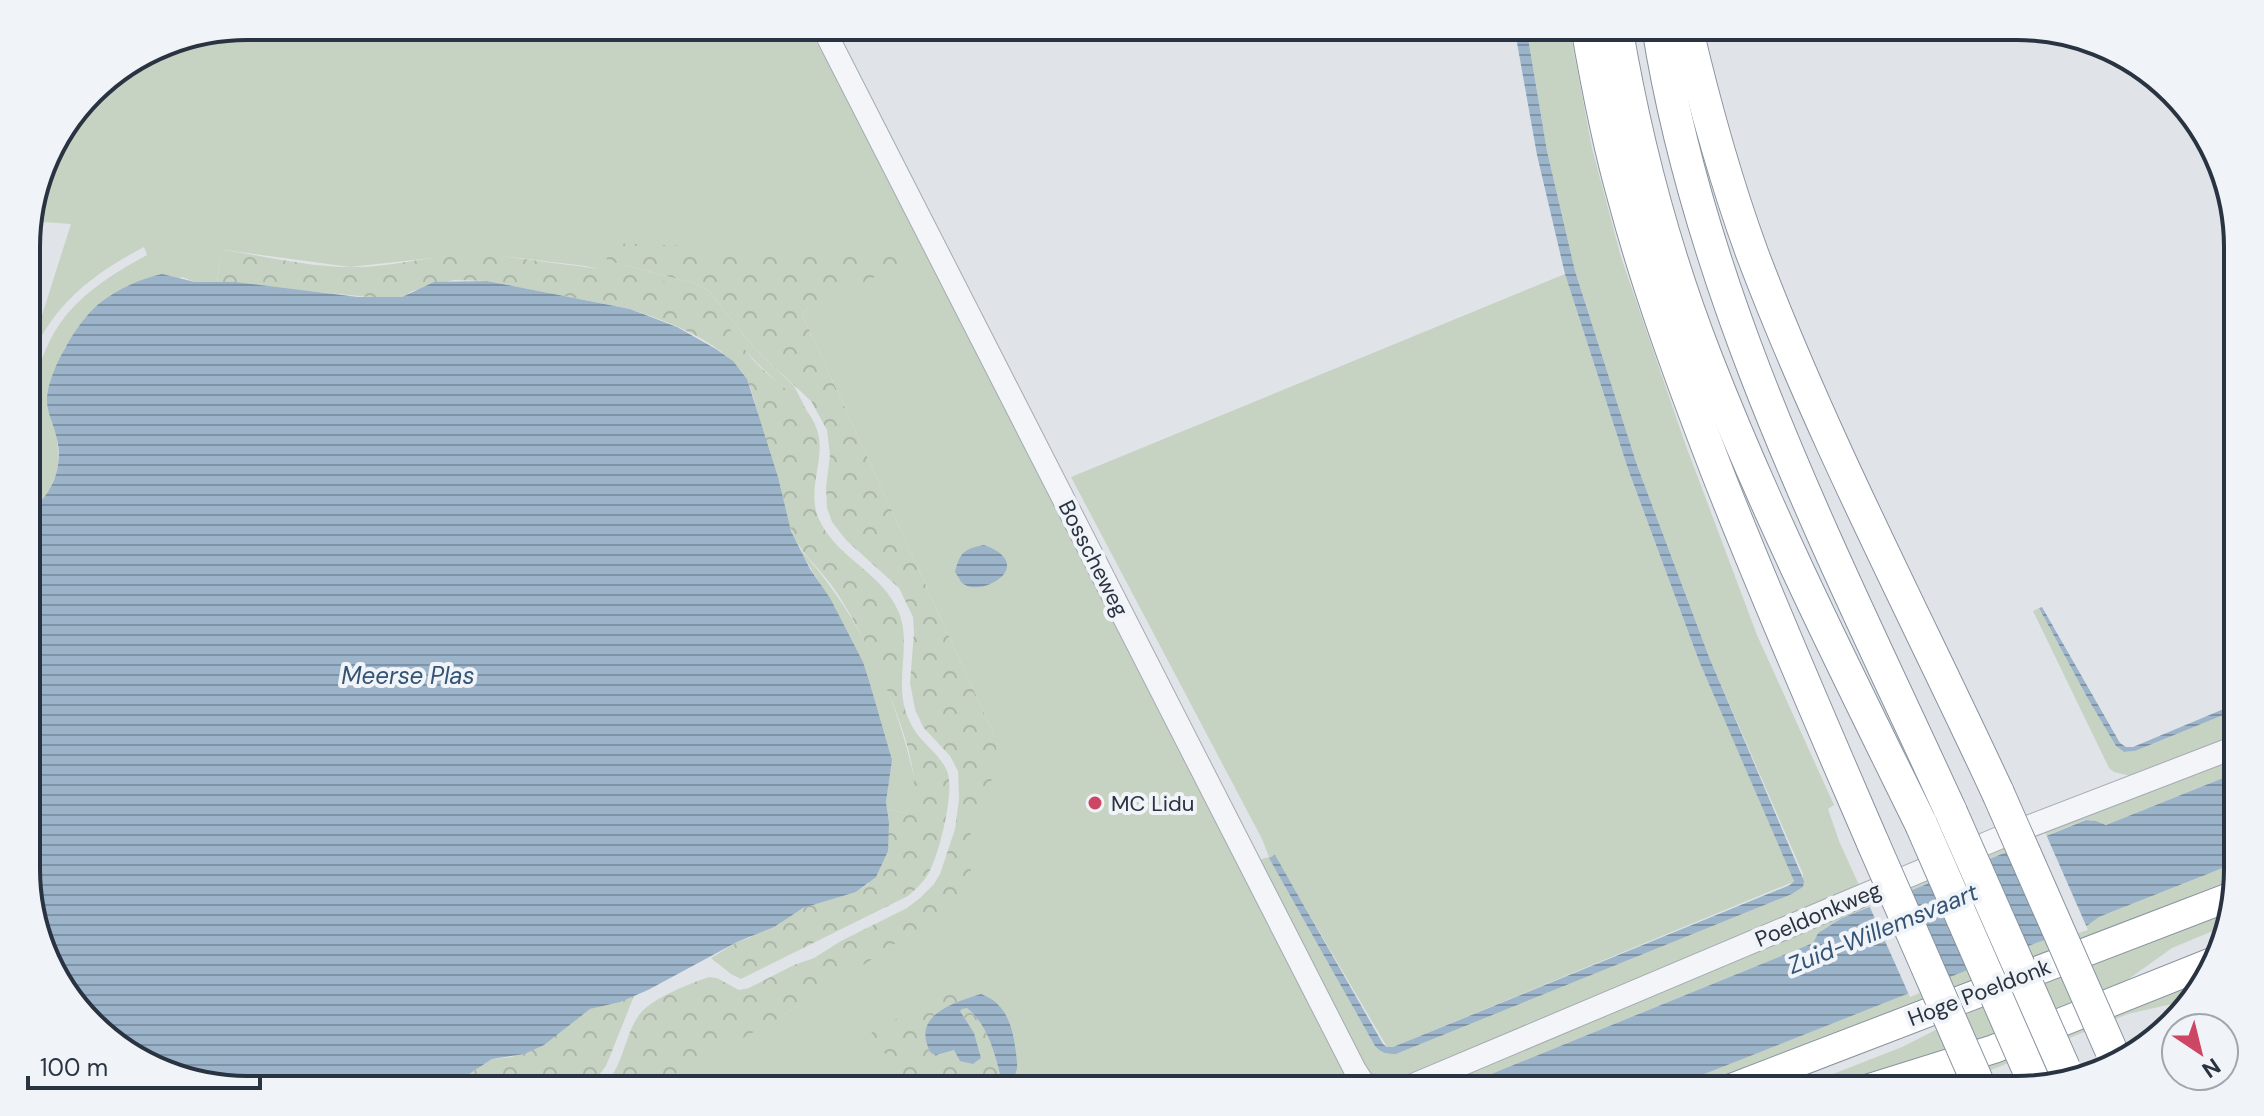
<svg xmlns="http://www.w3.org/2000/svg" width="2264" height="1116" viewBox="0 0 2264 1116" font-family="'DM Sans',sans-serif">
<style>
.green{fill:#c7d3c2}
.forest{fill:url(#forest-crowns)}
.water{fill:url(#water-rules)}
.pier{fill:#e0e4e9}
.lines{fill:none;stroke-linecap:round;stroke-linejoin:round}
.tertiary-casing{stroke:#a5abb3;stroke-width:24}
.trunk-casing{stroke:#8893a0;stroke-width:30}
.motorway-casing{stroke:#8893a0;stroke-width:34}
.tertiary{stroke:#f3f5f8;stroke-width:22}
.trunk{stroke:#fff;stroke-width:28}
.motorway{stroke:#fff;stroke-width:32}
.motorway-bridge-casing{stroke:#8893a0;stroke-width:34;stroke-linecap:butt}
.motorway-bridge{stroke:#fff;stroke-width:32}
.poi-dot{fill:#cd4663;stroke:#f0f3f7;stroke-width:3}
.labels{text-anchor:middle;stroke-width:8;stroke-linejoin:round;paint-order:stroke}
.street-label{font-size:22px;fill:#293341;stroke:#f0f3f7}
.poi-label{font-size:22px;fill:#293341;stroke:#f0f3f7;text-anchor:start}
.water-label{font-size:24px;font-style:italic;fill:#335474;stroke:#f0f3f7}
.rim{fill:none;stroke:#293341;stroke-width:4}
</style>
<defs>
<pattern id="forest-crowns" width="20" height="18" patternUnits="userSpaceOnUse" patternTransform="scale(2)"><rect width="20" height="18" fill="#c7d3c2"/><path d="M2 6a3 3 0 1 1 6 0M12 15a3 3 0 1 1 6 0" fill="none" stroke="#abb6a8"/></pattern>
<pattern id="water-rules" width="6" height="5" patternUnits="userSpaceOnUse" patternTransform="scale(2)"><rect width="6" height="5" fill="#9cb4c9"/><path d="M0 2.5h6" fill="none" stroke="#7f93a5"/></pattern>
</defs>
<rect width="100%" height="100%" fill="#e0e4e9"/>
<g class="green">
<path d="M 247,26 L 807,26 L 851,103 L 1358,1090 L 644,1090 L 784,1015 L 914,931 L 969,851 L 970,836 L 995,737 L 802,314 L 809,307 L 608,261 L 694,283 L 709,291 L 754,348 L 794,386 L 809,415 L 796,400 L 757,363 L 691,292 L 662,282 L 585,266 L 510,257 L 460,255 L 350,267 L 224,250 L 221,256 L 217,282 L 195,282 L 182,277 L 88,317 L 65,347 L 49,387 L 47,399 L 51,420 L 57,437 L 59,463 L 56,475 L 46,497 L 29,513 L 27,511 C 27,445 23,368 67,314 C 89,288 118,271 147,255 L 144,247 C 112,264 82,283 59,311 C 47,325 38,343 28,359 L 71,224 L 29,221 L 49,149 L 101,81 L 163,43 Z"/>
<path d="M 1526,26 L 1569,26 L 1592,148 L 1621,257 L 1685,443 L 1757,635 L 1834,805 L 1828,809 L 1839,841 L 1859,885 L 1408,1081 C 1388,1086 1385,1085 1367,1075 L 1255,861 L 1269,857 L 1262,839 L 1071,477 L 1565,274 L 1628,469 L 1699,661 L 1794,878 L 1793,882 L 1393,1047 L 1387,1047 L 1275,856 L 1270,858 L 1375,1046 C 1381,1053 1386,1054 1396,1054 L 1792,894 L 1803,887 L 1803,874 L 1709,657 L 1637,465 L 1575,271 L 1547,151 Z"/>
<path d="M 800,549 C 852,607 887,674 907,749 C 912,769 923,798 905,813 L 887,809 L 886,802 L 888,784 L 840,620 C 829,595 812,573 800,549 Z"/>
<path d="M 2039,608 L 2088,699 L 2116,746 L 2124,752 L 2135,751 L 2238,709 L 2238,738 L 2135,777 L 2114,772 L 2109,768 L 2033,611 Z"/>
<path d="M 2238,752 L 2238,772 L 2106,825 L 2096,821 L 2085,820 L 1842,918 L 1818,933 L 1813,943 L 1452,1090 L 1418,1090 L 1861,901 Z"/>
<path d="M 2238,862 L 2236,878 L 1695,1090 L 1664,1090 Z"/>
<path d="M 2228,912 L 2225,926 L 2172,948 L 2116,988 L 2074,1007 L 1834,1090 L 1792,1090 L 1902,1047 L 1971,1012 L 2053,978 Z"/>
<path d="M 2211,971 L 2185,1001 L 2128,1014 L 1942,1090 L 1892,1090 Z"/>
</g>
<g class="forest">
<path d="M 606,243 L 914,253 L 916,258 L 809,307 L 802,314 L 995,737 L 997,755 L 995,772 L 976,816 L 970,836 L 971,869 L 968,881 L 962,893 L 914,931 L 859,968 L 784,1015 L 745,1037 L 644,1090 L 597,1090 C 624,1073 622,1039 639,1015 C 650,999 691,983 709,977 L 717,978 L 739,990 L 749,988 L 794,965 L 814,958 L 841,941 L 907,908 L 920,898 L 934,884 L 940,874 L 955,829 L 959,799 L 958,771 L 950,756 L 923,727 L 915,709 L 910,683 L 914,632 L 913,617 L 899,588 L 846,540 L 832,522 L 827,508 L 826,488 L 830,455 L 827,430 L 811,401 L 754,348 L 709,291 L 694,283 L 608,261 L 604,253 Z"/>
<path d="M 223,250 C 265,256 308,267 349,267 C 385,268 422,258 457,255 C 490,253 522,259 554,263 C 592,268 662,274 695,294 C 722,310 737,344 759,366 C 779,385 811,405 818,433 C 825,460 807,488 818,517 C 834,557 884,573 899,613 C 911,642 896,678 905,709 C 907,716 911,725 915,731 C 925,746 943,757 948,774 C 954,794 939,856 928,874 C 923,883 916,889 908,896 L 741,979 L 731,974 L 711,958 L 737,942 L 749,938 L 803,908 L 856,892 L 868,884 L 889,822 L 887,809 L 905,813 C 939,784 868,644 848,611 C 841,599 833,586 824,576 C 812,561 799,550 792,532 C 785,515 783,496 778,479 C 773,459 764,441 759,421 C 757,409 751,385 744,375 C 719,340 669,322 630,309 L 487,281 L 454,280 L 412,291 L 402,297 L 379,298 L 217,282 L 221,256 Z"/>
<path d="M 965,988 L 964,999 L 936,1013 L 925,1043 L 932,1054 L 936,1055 L 954,1050 L 957,1053 L 965,1018 L 960,1011 L 967,1008 C 987,1024 994,1050 1000,1074 L 991,1080 L 985,1090 L 899,1090 L 881,1044 L 873,1040 L 871,1033 L 925,1003 Z"/>
<path d="M 634,996 L 606,1066 L 596,1079 L 585,1087 L 525,1081 L 514,1082 L 496,1090 L 445,1090 L 492,1059 L 512,1057 L 590,1009 Z"/>
</g>
<g class="water">
<path d="M 1514,26 L 1526,26 L 1547,151 L 1575,271 L 1637,465 L 1709,657 L 1804,881 L 1803,887 L 1792,894 L 1396,1054 C 1386,1054 1381,1053 1375,1046 L 1269,858 L 1275,855 L 1383,1044 L 1387,1047 L 1393,1047 L 1790,885 L 1794,881 L 1699,661 L 1628,469 L 1565,274 L 1537,155 Z"/>
<path d="M 162,274 L 195,282 L 235,282 L 358,297 L 402,297 L 434,282 L 487,281 L 630,309 L 677,327 L 716,349 L 733,361 L 747,379 L 778,477 L 791,531 L 810,569 L 830,598 L 863,662 L 870,684 L 892,760 L 886,802 L 889,822 L 888,851 L 876,877 L 856,892 L 803,908 L 774,927 L 737,942 L 648,990 L 620,1002 L 590,1009 L 544,1045 L 524,1054 L 492,1059 L 445,1090 L 247,1090 L 150,1067 L 71,1003 L 28,898 L 27,514 C 51,497 64,468 57,439 C 54,425 46,412 47,397 C 50,368 78,320 101,302 C 120,288 140,279 162,274 Z"/>
<path d="M 984,545 C 1039,565 981,599 962,583 C 961,582 956,573 955,572 C 960,552 964,549 984,545 Z"/>
<path d="M 2042,607 L 2120,743 L 2126,747 L 2133,747 L 2238,703 L 2238,709 L 2135,751 L 2124,752 L 2116,746 L 2088,699 L 2039,608 Z"/>
<path d="M 2238,772 L 2238,862 L 2099,917 L 2088,925 L 2036,943 L 1664,1090 L 1452,1090 L 1813,943 L 1818,933 L 1842,918 L 2086,820 L 2096,821 L 2106,825 Z"/>
<path d="M 981,994 C 1007,1003 1013,1028 1016,1053 C 1017,1063 1019,1070 1013,1078 L 1006,1079 L 1000,1074 C 994,1050 987,1024 967,1008 L 962,1009 L 960,1011 L 974,1033 L 981,1058 L 973,1064 L 960,1061 L 954,1050 L 936,1055 L 931,1053 C 910,1016 952,1003 981,994 Z"/>
</g>
<g class="pier">
<path d="M 2045,832 L 2088,930 L 2049,942 L 2007,847 Z"/>
<path d="M 1906,888 L 1947,982 L 1910,997 L 1868,903 Z"/>
</g>
<g class="lines">
<g class="tertiary-casing">
<g id="tertiary">
<path d="M 822,26 L 1355,1070 L 1362,1081 L 1375,1090"/>
<path d="M 1401,1090 L 1999,838 L 2238,746"/>
</g>
</g>
<g class="trunk-casing">
<g id="trunk">
<path d="M 1726,1090 L 2232,896"/>
<path d="M 1863,1090 L 1994,1049 L 2217,960"/>
</g>
</g>
<g class="motorway-casing">
<g id="motorway">
<path d="M 1587,26 C 1597,84 1608,142 1624,198 C 1649,292 1683,383 1718,474 C 1767,599 1820,720 1873,843"/>
<path d="M 1616,26 C 1635,139 1665,253 1707,360 C 1769,519 1846,671 1921,824"/>
<path d="M 1658,26 C 1702,305 1835,558 1951,812"/>
<path d="M 1686,26 C 1704,103 1725,179 1752,253 C 1822,438 1915,614 1998,793"/>
</g>
</g>
<use href="#tertiary" class="tertiary"/>
<use href="#trunk" class="trunk"/>
<use href="#motorway" class="motorway"/>
<g class="motorway-bridge-casing">
<g id="motorway-bridge">
<path d="M 1998,793 L 2111,1050"/>
<path d="M 1951,812 L 2064,1068"/>
<path d="M 1921,824 L 2033,1080"/>
<path d="M 1873,843 L 1981,1090"/>
</g>
</g>
<use href="#motorway-bridge" class="motorway-bridge"/>
</g>
<circle class="poi-dot" cx="1095" cy="803" r="8"/>
<g class="labels">
<g class="street-label">
<text transform="translate(1094 558) rotate(63)" y="8">Bosscheweg</text>
<text transform="translate(1818 914) rotate(-23)" y="8">Poeldonkweg</text>
<text transform="translate(1979 992) rotate(-21)" y="8">Hoge Poeldonk</text>
</g>
<g class="poi-label">
<text x="1111" y="811">MC Lidu</text>
</g>
<g class="water-label">
<text x="408" y="684">Meerse Plas</text>
<text transform="translate(1883 929) rotate(-22)" y="8">Zuid-Willemsvaart</text>
</g>
</g>
<path d="M0 0H2264V1116H0ZM247 40H2017A207 207 0 0 1 2224 247V869A207 207 0 0 1 2017 1076H247A207 207 0 0 1 40 869V247A207 207 0 0 1 247 40Z" fill="#f0f3f7" fill-rule="evenodd"/>
<path class="rim" d="M247 40H2017A207 207 0 0 1 2224 247V869A207 207 0 0 1 2017 1076H247A207 207 0 0 1 40 869V247A207 207 0 0 1 247 40Z"/>
<g transform="translate(2200 1052) rotate(145)"><circle r="38" fill="#f0f3f7" stroke="#a0a6ae" stroke-width="2"/>
<path d="M0-6L14 30L0 20L-14 30Z" fill="#cd4663"/>
<text y="-12" font-size="22" font-weight="bold" text-anchor="middle" fill="#293341">N</text>
</g>
<path d="M28 1076v12h232v-12" fill="none" stroke="#293341" stroke-width="4"/>
<text x="40" y="1076" font-size="24" fill="#293341" stroke="#f0f3f7" stroke-width="6" paint-order="stroke">100 m</text>
</svg>
